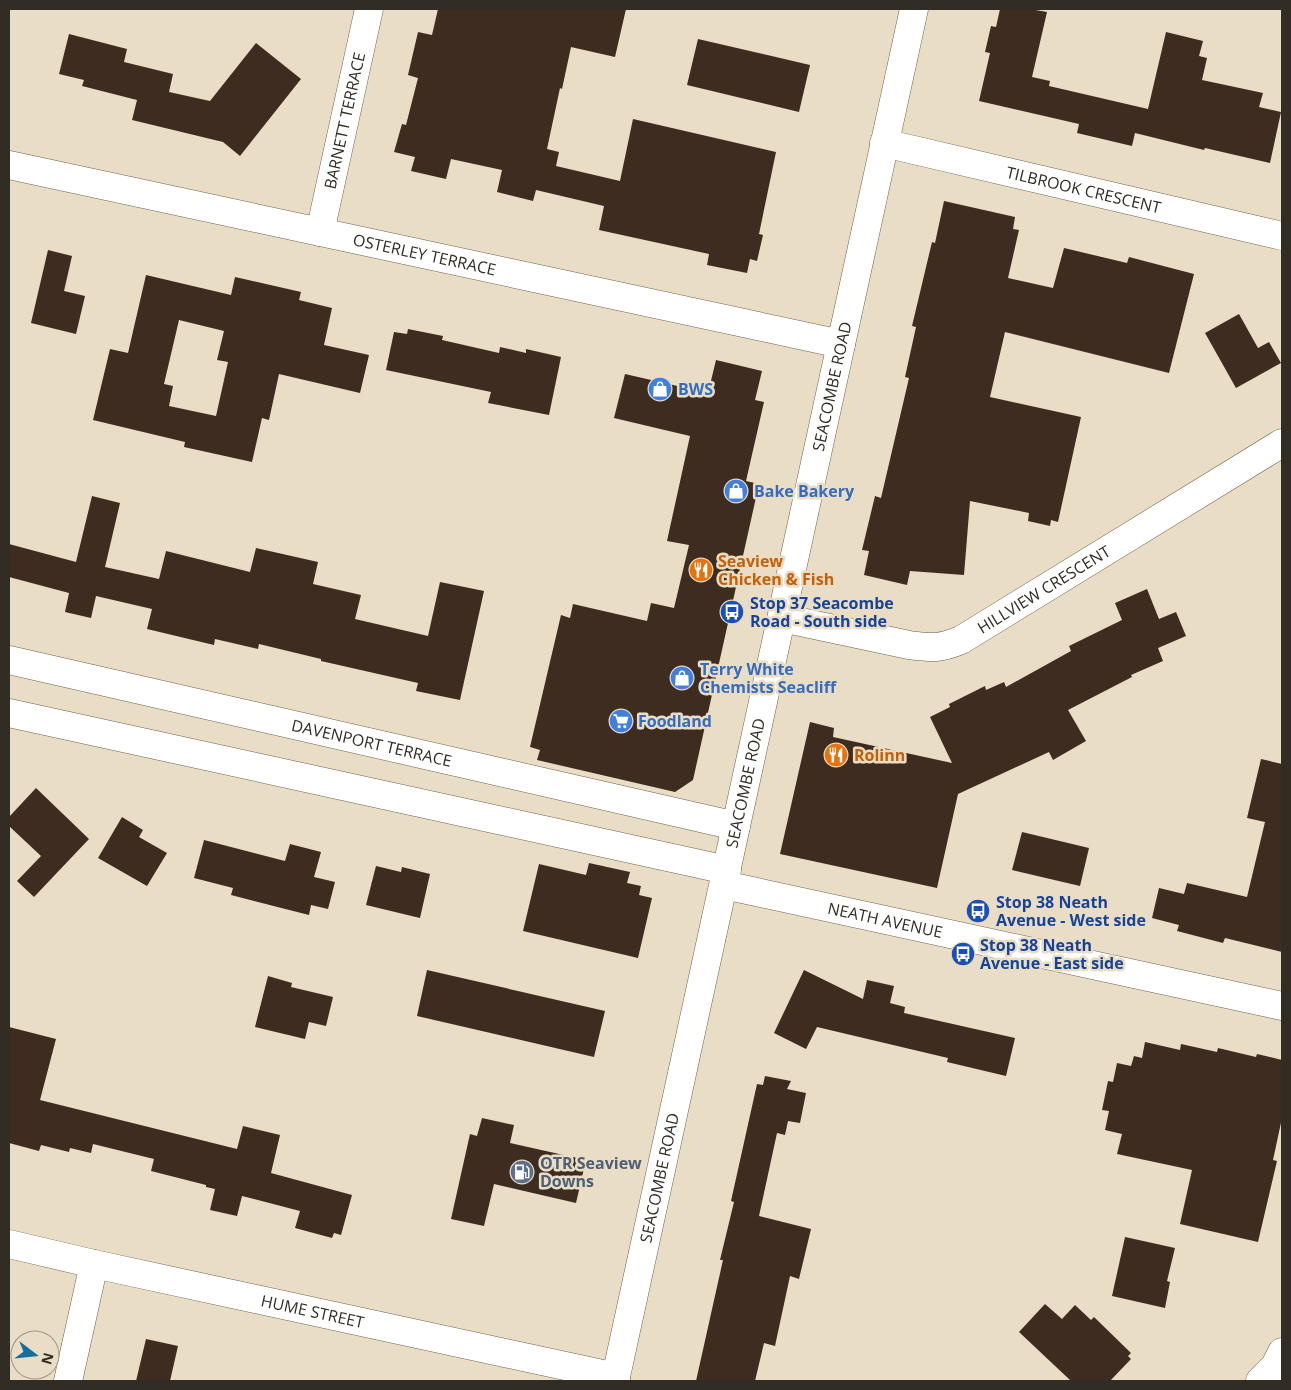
<svg xmlns="http://www.w3.org/2000/svg" width="1291" height="1390" viewBox="0 0 1291 1390" font-family="'Open Sans',sans-serif">
<style>
.building{fill:#3f2c21;fill-rule:evenodd}
.lines{fill:none;stroke-linecap:round;stroke-linejoin:round}
.minor-casing{stroke:#6d624d;stroke-width:29}
.major-casing{stroke:#6d624d;stroke-width:29}
.minor{stroke:#fff;stroke-width:28}
.major{stroke:#fff;stroke-width:28}
.labels{text-anchor:middle;stroke-width:5;stroke-linejoin:round;paint-order:stroke}
.street-label{font-size:16px;fill:#312d24;stroke:#e9ddc5}
.shop-label{font-size:16px;font-weight:bold;fill:#366cbe;stroke:#e9ddc5;text-anchor:start}
.food-label{font-size:16px;font-weight:bold;fill:#c56008;stroke:#e9ddc5;text-anchor:start}
.transit-label{font-size:16px;font-weight:bold;fill:#164399;stroke:#e9ddc5;text-anchor:start}
.service-label{font-size:16px;font-weight:bold;fill:#4e5e75;stroke:#e9ddc5;text-anchor:start}
</style>
<rect width="100%" height="100%" fill="#e9ddc5"/>
<g class="building">
<path d="M 438,9 L 626,9 L 615,57 L 571,47 L 562,89 L 560,88 L 547,149 L 559,152 L 556,166 L 620,181 L 633,119 L 776,152 L 759,234 L 763,235 L 757,261 L 750,259 L 747,273 L 707,265 L 709,254 L 599,230 L 604,206 L 536,190 L 533,201 L 497,192 L 502,170 L 451,159 L 446,179 L 411,171 L 415,157 L 394,152 L 402,124 L 406,125 L 418,78 L 408,75 L 418,32 L 432,35 Z"/>
<path d="M 1000,9 L 1030,9 L 1047,12 L 1032,77 L 1050,81 L 1049,86 L 1148,109 L 1166,32 L 1203,41 L 1199,56 L 1207,58 L 1202,80 L 1263,93 L 1259,107 L 1281,112 L 1270,163 L 1205,148 L 1204,150 L 1135,133 L 1132,146 L 1077,133 L 1079,124 L 979,101 L 990,53 L 985,52 L 991,26 L 996,27 Z"/>
<path d="M 69,34 L 127,49 L 124,62 L 173,74 L 169,92 L 210,101 L 256,43 L 301,79 L 240,156 L 223,142 L 132,120 L 137,100 L 82,86 L 84,80 L 59,74 Z"/>
<path d="M 698,39 L 810,65 L 799,112 L 687,85 Z"/>
<path d="M 944,201 L 1015,217 L 1013,229 L 1019,230 L 1008,278 L 1053,288 L 1064,248 L 1127,263 L 1129,257 L 1194,274 L 1169,373 L 1005,332 L 990,397 L 1081,417 L 1058,522 L 1051,520 L 1050,526 L 1028,521 L 1029,513 L 970,501 L 964,575 L 910,571 L 907,585 L 864,575 L 869,551 L 862,550 L 875,496 L 881,498 L 909,378 L 905,377 L 916,327 L 912,326 L 932,242 L 935,243 Z"/>
<path d="M 48,250 L 72,256 L 64,291 L 85,296 L 76,334 L 31,323 Z"/>
<path d="M 146,275 L 231,295 L 235,277 L 301,292 L 299,300 L 332,308 L 324,345 L 369,355 L 360,393 L 279,374 L 269,420 L 262,418 L 252,462 L 184,447 L 185,442 L 93,420 L 110,349 L 128,353 ZM 179,320 L 224,331 L 217,360 L 228,362 L 216,416 L 169,406 L 173,386 L 164,384 Z"/>
<path d="M 1239,314 L 1258,348 L 1269,342 L 1281,363 L 1236,388 L 1205,333 Z"/>
<path d="M 408,329 L 443,336 L 442,340 L 499,353 L 500,347 L 526,353 L 526,349 L 561,357 L 549,415 L 488,403 L 491,392 L 386,370 L 394,332 L 407,334 Z"/>
<path d="M 716,360 L 762,371 L 755,400 L 764,402 L 746,481 L 759,484 L 693,780 L 675,792 L 537,760 L 540,750 L 530,747 L 561,615 L 570,618 L 573,604 L 647,621 L 651,603 L 674,608 L 689,545 L 667,541 L 690,436 L 614,418 L 625,374 L 708,393 Z"/>
<path d="M 92,496 L 120,503 L 105,567 L 159,579 L 166,551 L 250,572 L 256,548 L 318,562 L 313,584 L 361,595 L 355,619 L 428,636 L 440,582 L 484,591 L 460,700 L 416,691 L 418,683 L 321,661 L 321,659 L 259,644 L 258,649 L 215,639 L 214,645 L 147,629 L 152,609 L 96,596 L 91,618 L 65,612 L 69,593 L 9,577 L 9,544 L 76,562 Z"/>
<path d="M 1147,589 L 1159,619 L 1176,612 L 1186,636 L 1158,648 L 1163,661 L 1131,675 L 1132,677 L 1068,710 L 1086,741 L 1053,760 L 1049,752 L 958,794 L 937,888 L 780,854 L 810,722 L 834,728 L 833,737 L 952,763 L 930,717 L 950,707 L 949,704 L 985,686 L 986,690 L 1004,682 L 1006,687 L 1071,651 L 1069,646 L 1122,620 L 1115,603 Z"/>
<path d="M 1261,759 L 1282,764 L 1282,952 L 1225,938 L 1223,943 L 1177,931 L 1179,925 L 1152,918 L 1159,888 L 1184,894 L 1187,883 L 1247,897 L 1265,822 L 1247,818 Z"/>
<path d="M 36,788 L 89,839 L 34,897 L 17,881 L 41,856 L 9,826 L 9,817 Z"/>
<path d="M 122,817 L 143,830 L 139,837 L 167,853 L 147,886 L 98,858 Z"/>
<path d="M 1022,832 L 1089,848 L 1080,886 L 1012,870 Z"/>
<path d="M 204,840 L 285,861 L 290,844 L 321,852 L 314,877 L 335,882 L 328,909 L 311,905 L 309,915 L 231,895 L 233,888 L 194,878 Z"/>
<path d="M 589,863 L 630,872 L 627,883 L 641,886 L 639,895 L 652,898 L 638,958 L 523,931 L 539,864 L 586,875 Z"/>
<path d="M 376,866 L 401,872 L 402,867 L 430,874 L 420,918 L 366,905 Z"/>
<path d="M 427,970 L 605,1011 L 594,1057 L 417,1016 Z"/>
<path d="M 804,970 L 863,999 L 867,980 L 894,986 L 890,1003 L 905,1007 L 904,1013 L 1015,1038 L 1006,1076 L 947,1062 L 948,1058 L 817,1027 L 806,1049 L 774,1033 Z"/>
<path d="M 268,976 L 292,983 L 291,987 L 333,997 L 326,1026 L 309,1022 L 305,1039 L 255,1027 Z"/>
<path d="M 9,1027 L 56,1039 L 40,1100 L 237,1149 L 243,1126 L 280,1135 L 271,1173 L 352,1195 L 341,1235 L 334,1233 L 332,1238 L 295,1228 L 300,1211 L 242,1196 L 237,1216 L 210,1210 L 215,1189 L 206,1187 L 206,1185 L 151,1171 L 154,1159 L 93,1144 L 91,1153 L 70,1148 L 69,1152 L 41,1145 L 39,1151 L 9,1143 Z"/>
<path d="M 1145,1042 L 1180,1050 L 1181,1044 L 1217,1052 L 1218,1048 L 1256,1057 L 1257,1054 L 1282,1060 L 1282,1118 L 1273,1160 L 1277,1161 L 1258,1242 L 1180,1224 L 1192,1170 L 1117,1154 L 1122,1134 L 1105,1130 L 1109,1111 L 1102,1110 L 1108,1081 L 1113,1082 L 1117,1063 L 1131,1066 L 1134,1056 L 1142,1058 Z"/>
<path d="M 765,1076 L 791,1081 L 787,1089 L 806,1093 L 800,1123 L 788,1121 L 785,1135 L 777,1133 L 759,1216 L 811,1229 L 799,1279 L 790,1276 L 775,1346 L 764,1343 L 755,1381 L 696,1381 L 723,1260 L 720,1260 L 734,1202 L 731,1201 L 757,1084 L 763,1085 Z"/>
<path d="M 482,1118 L 514,1125 L 510,1143 L 586,1160 L 576,1203 L 494,1184 L 484,1226 L 451,1219 L 470,1134 L 477,1136 Z"/>
<path d="M 1125,1237 L 1175,1248 L 1167,1281 L 1170,1282 L 1165,1308 L 1112,1296 Z"/>
<path d="M 1045,1304 L 1062,1319 L 1075,1305 L 1091,1320 L 1094,1317 L 1131,1353 L 1128,1356 L 1131,1359 L 1110,1381 L 1071,1381 L 1019,1332 Z"/>
<path d="M 146,1339 L 178,1346 L 170,1381 L 136,1381 Z"/>
</g>
<g class="lines">
<g class="minor-casing">
<g id="minor">
<path id="s1" d="M 884,143 L 1282,236"/>
<path id="s2" d="M 9,165 L 841,344"/>
<path id="s3" d="M 320,232 L 369,9"/>
<path id="s4" d="M 782,618 L 909,645 C 932,648 939,649 961,640 L 1282,443"/>
<path id="s5" d="M 9,660 L 736,826"/>
<path d="M 9,713 L 727,870"/>
<path id="s6" d="M 724,885 L 1282,1006"/>
<path id="s7" d="M 9,1244 L 94,1264 L 616,1377"/>
<path d="M 68,1381 L 94,1264"/>
<path d="M 1260,1381 L 1275,1366 L 1282,1352"/>
</g>
</g>
<g class="major-casing">
<g id="major">
<path id="s8" d="M 615,1381 L 914,9"/>
</g>
</g>
<use href="#minor" class="minor"/>
<use href="#major" class="major"/>
</g>
<defs>
<g id="shop-disc" transform="scale(1.25)"><circle r="9.5" fill="#3f7fe0" stroke="#e9ddc5"/><path d="M-5-2.5h2.3a2.7 3.5 0 0 1 5.4 0H5L5.5 6h-11ZM-1.5-2.5h3a1.5 2.3 0 0 0-3 0Z" fill="#fff"/></g>
<g id="restaurant-disc" transform="scale(1.25)"><circle r="9.5" fill="#e8710a" stroke="#e9ddc5"/><path d="M-5-6h1v4h1v-4h1v4h1v-4h1v5L-1.5 .5V6h-2V.5L-5-1ZM5-6V6H3V1.5H1.5Q1.5-4 5-6Z" fill="#fff"/></g>
<g id="bus-disc" transform="scale(1.25)"><circle r="9.5" fill="#1a4fb4" stroke="#e9ddc5"/><path d="M-5-6H5V4H4V6H2V4H-2V6H-4V4H-5ZM-3.5-4V0h7V-4ZM-3.5 1.2v1.5H-2V1.2ZM2 1.2v1.5H3.5V1.2Z" fill="#fff"/></g>
<g id="supermarket-disc" transform="scale(1.25)"><circle r="9.5" fill="#3f7fe0" stroke="#e9ddc5"/><path d="M-6-5.5h2.5l.6 2H6L4.5 2H-2.5L-4.4-4H-6ZM-1.5 3.2a1.3 1.3 0 1 0 .1 0ZM3 3.2a1.3 1.3 0 1 0 .1 0Z" fill="#fff"/></g>
<g id="fuel-disc" transform="scale(1.25)"><circle r="9.5" fill="#5c6f8a" stroke="#e9ddc5"/><path d="M-5.5-6h7V0h2V4h1.3V-2.5L3-4.5l.8-.8L6-3V5H2.5V1h-1V6h-7ZM-4.2-4.7v3.2H.2V-4.7Z" fill="#fff"/></g>
</defs>
<g fill-rule="evenodd">
<use href="#shop-disc" x="660" y="389"/>
<use href="#shop-disc" x="736" y="491"/>
<use href="#restaurant-disc" x="701" y="570"/>
<use href="#bus-disc" x="732" y="612"/>
<use href="#shop-disc" x="682" y="678"/>
<use href="#supermarket-disc" x="621" y="721"/>
<use href="#restaurant-disc" x="836" y="755"/>
<use href="#bus-disc" x="978" y="911"/>
<use href="#bus-disc" x="963" y="954"/>
<use href="#fuel-disc" x="522" y="1172"/>
</g>
<g class="labels">
<g class="street-label">
<text dy="6" stroke="none"><textPath href="#s3" startOffset="114">BARNETT TERRACE</textPath></text>
<text dy="6" stroke="none"><textPath href="#s1" startOffset="205">TILBROOK CRESCENT</textPath></text>
<text dy="6" stroke="none"><textPath href="#s2" startOffset="425">OSTERLEY TERRACE</textPath></text>
<text dy="6" stroke="none"><textPath href="#s8" startOffset="1018">SEACOMBE ROAD</textPath></text>
<text dy="6" stroke="none"><textPath href="#s4" startOffset="280">HILLVIEW CRESCENT</textPath></text>
<text dy="6" stroke="none"><textPath href="#s5" startOffset="372">DAVENPORT TERRACE</textPath></text>
<text dy="6" stroke="none"><textPath href="#s8" startOffset="612">SEACOMBE ROAD</textPath></text>
<text dy="6" stroke="none"><textPath href="#s6" startOffset="165">NEATH AVENUE</textPath></text>
<text dy="6" stroke="none"><textPath href="#s8" startOffset="208">SEACOMBE ROAD</textPath></text>
<text dy="6" stroke="none"><textPath href="#s7" startOffset="311">HUME STREET</textPath></text>
</g>
<g class="shop-label">
<text x="678" y="395">BWS</text>
<text x="754" y="497">Bake Bakery</text>
<text x="700" y="675">Terry White<tspan x="700" dy="18">Chemists Seacliff</tspan></text>
<text x="638" y="727">Foodland</text>
</g>
<g class="food-label">
<text x="718" y="567">Seaview<tspan x="718" dy="18">Chicken &amp; Fish</tspan></text>
<text x="854" y="761">Rolinn</text>
</g>
<g class="transit-label">
<text x="750" y="609">Stop 37 Seacombe<tspan x="750" dy="18">Road - South side</tspan></text>
<text x="996" y="908">Stop 38 Neath<tspan x="996" dy="18">Avenue - West side</tspan></text>
<text x="980" y="951">Stop 38 Neath<tspan x="980" dy="18">Avenue - East side</tspan></text>
</g>
<g class="service-label">
<text x="540" y="1169">OTR Seaview<tspan x="540" dy="18">Downs</tspan></text>
</g>
</g>
<rect width="1291" height="1390" fill="none" stroke="#312d24" stroke-width="20"/>
<g transform="translate(35 1355) rotate(106)"><circle r="24" fill="#e9ddc5" stroke="#9f9785"/>
<path d="M0-4L9 19L0 12L-9 19Z" fill="#156e9d"/>
<text y="-8" font-size="14" font-weight="bold" text-anchor="middle" fill="#312d24">N</text>
</g>
</svg>
